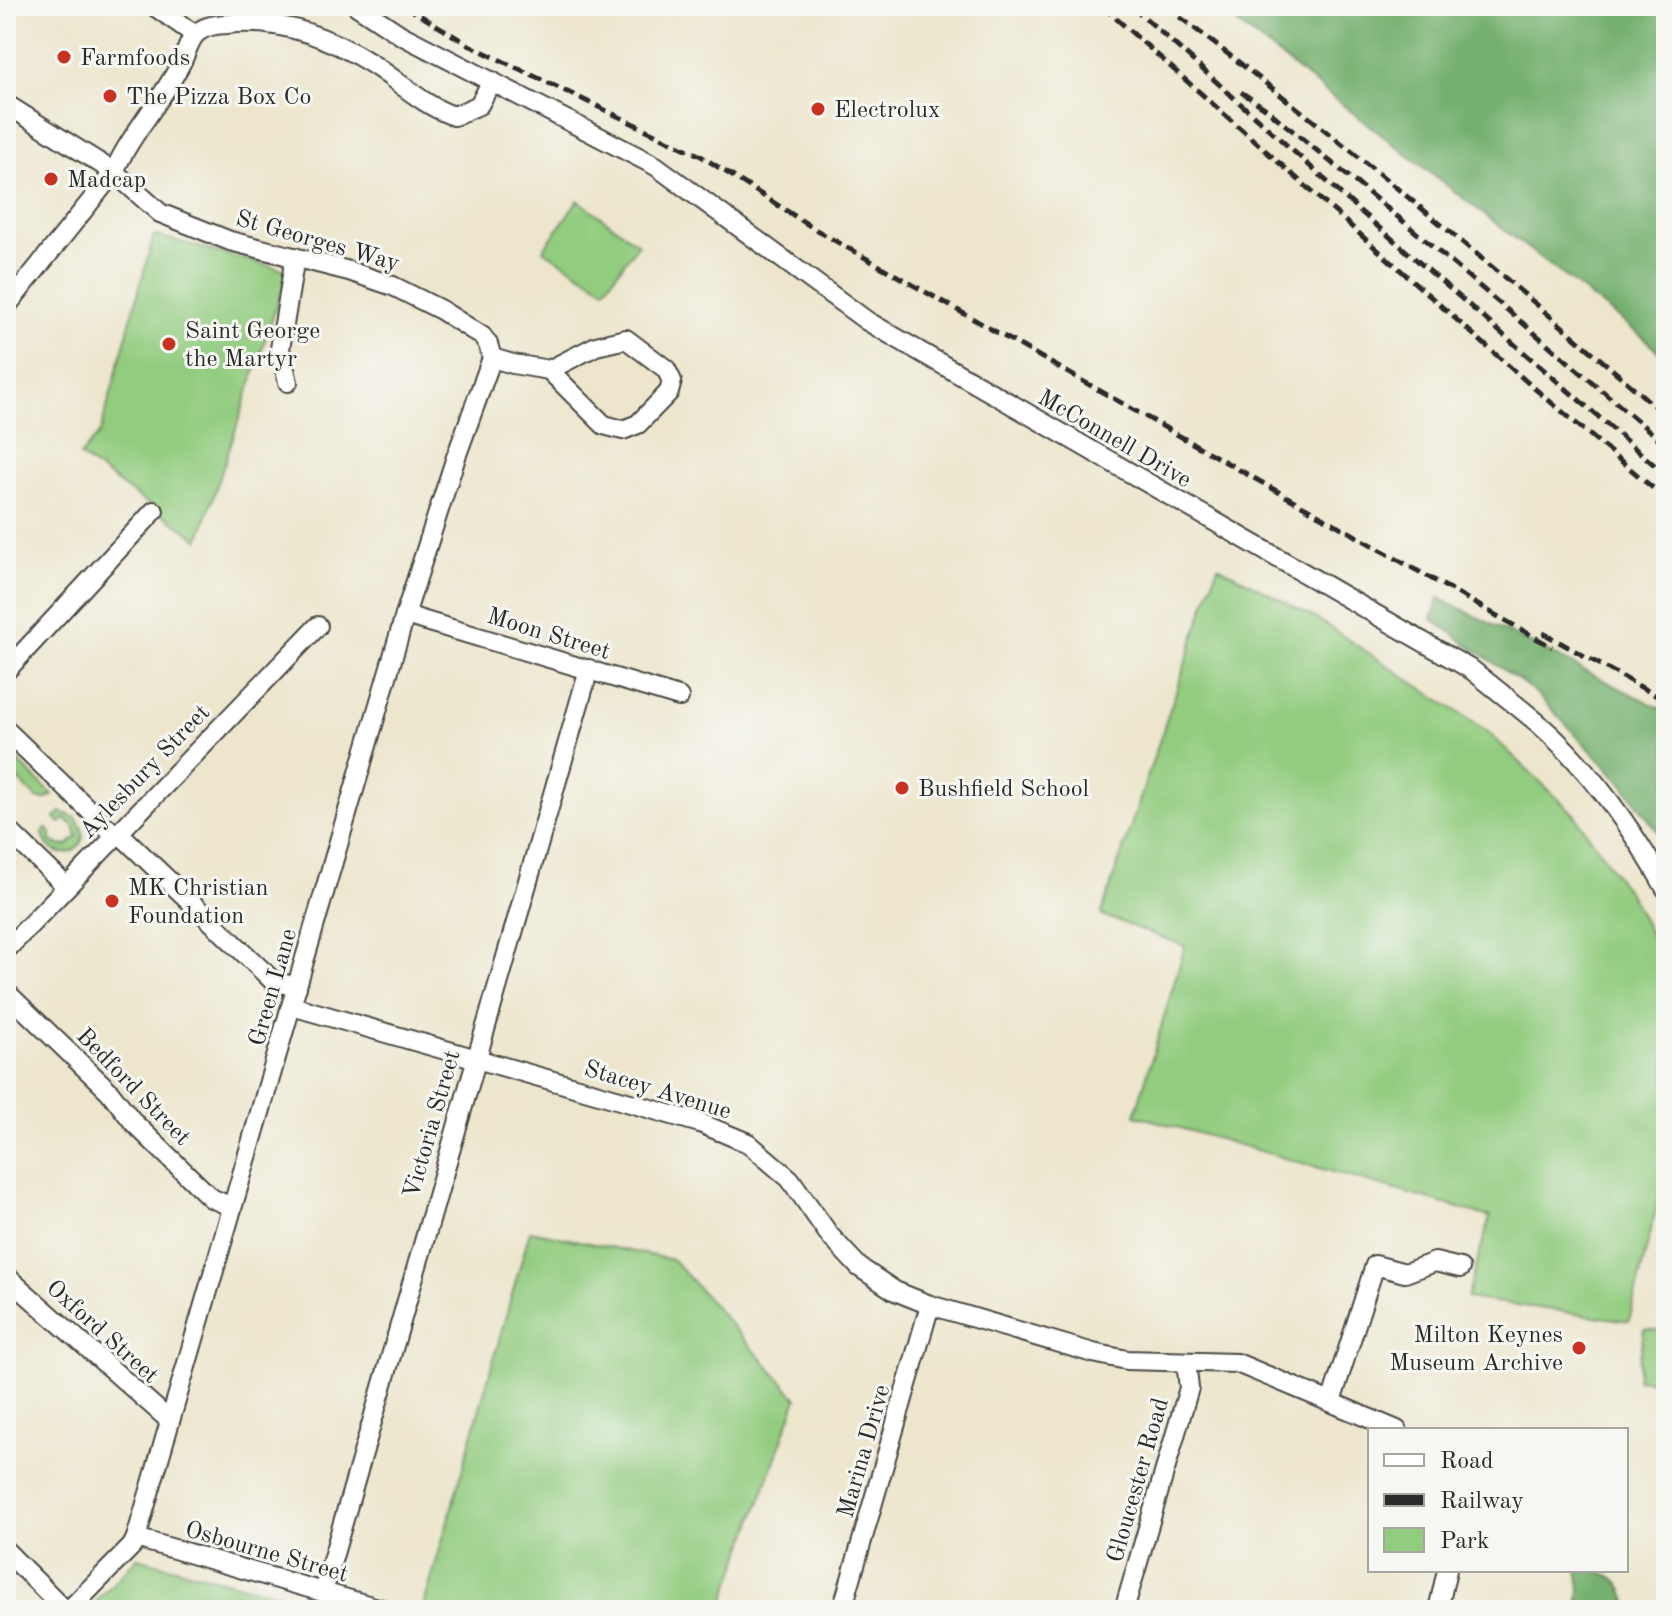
<svg xmlns="http://www.w3.org/2000/svg" width="1672" height="1616" viewBox="0 0 1672 1616" font-family="'Old Standard TT',serif">
<style>
.green{fill:#92cc7f;stroke:#5e7c55;stroke-width:2}
.forest{fill:#75b06e;stroke:#506e4c;stroke-width:2}
.lines{fill:none;stroke-linecap:round;stroke-linejoin:round}
.minor-casing{stroke:#484743;stroke-width:22}
.minor{stroke:#fff;stroke-width:18}
.rail{stroke:#2b2b2b;stroke-width:5;stroke-dasharray:12 6;stroke-linecap:butt}
.poi-dot{fill:#c8321e;stroke:#f6f6f2;stroke-width:3}
.labels{text-anchor:middle;stroke-width:6;stroke-linejoin:round;paint-order:stroke}
.poi-label{font-size:24px;fill:#2b2b2b;stroke:#f6f6f2;text-anchor:start}
.street-label{font-size:24px;fill:#2b2b2b;stroke:#f6f6f2}
</style>
<rect width="100%" height="100%" fill="#f6f6f2"/>
<filter id="ink" filterUnits="userSpaceOnUse"><feTurbulence type="fractalNoise" baseFrequency=".0125" numOctaves="2"/><feDisplacementMap in="SourceGraphic" scale="16" xChannelSelector="R" yChannelSelector="G"/><feConvolveMatrix kernelMatrix="1 2 1 2 8 2 1 2 1" color-interpolation-filters="sRGB"/></filter>
<filter id="wash" filterUnits="userSpaceOnUse"><feTurbulence type="fractalNoise" baseFrequency=".006" numOctaves="4" result="noise"/><feDisplacementMap in="SourceGraphic" scale="32" xChannelSelector="R" yChannelSelector="G"/><feGaussianBlur stdDeviation="1.8" result="paint"/><feColorMatrix in="noise" values="0 0 0 0 0 0 0 0 0 0 0 0 0 0 0 0 0 1.4 0 .05"/><feComposite in="paint" operator="in"/></filter>
<g filter="url(#wash)">
<rect width="100%" height="100%" fill="#ede6cd"/>
<g class="green">
<path d="M 578,200 L 638,244 L 605,289 L 543,250 Z"/>
<path d="M 154,235 L 288,271 L 199,540 L 80,456 L 100,433 Z"/>
<path d="M 1218,566 L 1317,619 L 1488,732 L 1574,814 L 1632,898 L 1666,965 L 1666,1168 L 1629,1321 L 1467,1298 L 1490,1217 L 1135,1115 L 1185,946 L 1101,915 Z"/>
<path d="M 18,761 L 53,795 L 45,799 L 37,799 L 14,775 L 13,769 Z"/>
<path d="M 61,812 L 76,818 C 101,852 49,869 43,833 L 46,828 L 51,833 L 51,841 L 61,846 L 68,845 L 77,837 L 74,826 L 65,819 L 60,823 L 55,818 Z"/>
<path d="M 530,1231 L 673,1260 L 797,1398 L 721,1610 L 420,1610 L 424,1605 Z"/>
<path d="M 1644,1329 L 1666,1331 L 1666,1382 L 1637,1379 Z"/>
<path d="M 137,1558 L 338,1610 L 88,1610 Z"/>
</g>
<g class="forest">
<path d="M 1215,6 L 1666,6 L 1666,360 L 1649,342 Z"/>
<path d="M 1439,598 L 1666,711 L 1666,843 L 1622,783 L 1535,692 L 1432,619 Z"/>
<path d="M 1577,1570 C 1609,1570 1623,1577 1629,1610 L 1578,1610 L 1580,1588 Z"/>
</g>
</g>
<g filter="url(#ink)">
<g class="lines">
<g class="minor-casing">
<g id="minor">
<path d="M 154,6 L 194,34"/>
<path d="M 357,6 L 401,35 L 656,166 L 867,321 L 1472,670 C 1494,688 1517,705 1539,724 C 1592,771 1632,828 1666,889"/>
<path d="M 6,104 L 114,172 L 160,213 L 230,241 L 349,271 L 393,286 L 441,310 L 482,336 L 488,344 L 492,358"/>
<path d="M 6,307 L 114,172 C 131,133 162,101 181,63 C 187,53 189,38 198,32 C 207,25 217,25 227,24 C 278,18 329,37 372,64 C 399,81 422,105 454,116 L 479,105 L 492,81"/>
<path d="M 492,358 L 513,364 L 549,370 L 604,425 L 623,430 L 638,424 L 669,392 L 672,381 L 666,369 L 626,339 L 596,346 L 549,370"/>
<path d="M 288,382 L 280,349 L 295,257"/>
<path d="M 405,615 L 679,697"/>
<path d="M 6,671 L 154,511"/>
<path d="M 6,730 L 115,835"/>
<path d="M 6,828 L 66,886"/>
<path d="M 118,832 L 273,981 L 297,987"/>
<path d="M 6,950 L 318,626"/>
<path d="M 6,992 L 109,1091 L 134,1123 L 211,1198 L 232,1207"/>
<path d="M 292,1006 L 700,1123 L 748,1143 L 790,1179 L 830,1236 L 859,1267 L 895,1291 L 930,1305 L 1093,1353 L 1127,1360 L 1237,1363 L 1397,1430"/>
<path d="M 6,1276 L 169,1420"/>
<path d="M 1331,1402 L 1375,1265 L 1405,1273 L 1435,1262 L 1460,1268"/>
<path d="M 136,1538 L 385,1610"/>
<path d="M 6,1551 L 65,1610"/>
<path d="M 323,1592 L 589,669"/>
<path d="M 69,1610 L 132,1546 L 136,1538 L 405,615 L 456,457 L 492,358"/>
<path d="M 842,1610 L 930,1305"/>
<path d="M 1124,1610 L 1189,1388 L 1186,1362"/>
<path d="M 1438,1610 L 1447,1570"/>
</g>
</g>
<use href="#minor" class="minor"/>
<g class="rail">
<path d="M 405,6 L 469,45 L 701,156 L 818,231 L 1552,647"/>
<path d="M 1102,6 L 1527,382 L 1666,499"/>
<path d="M 1132,6 L 1361,212 L 1666,475"/>
<path d="M 1165,6 C 1338,136 1503,274 1666,416"/>
<path d="M 1241,92 L 1265,108 L 1404,222 L 1666,445"/>
<path d="M 1543,633 L 1666,701"/>
</g>
</g>
</g>
<g class="poi-dot">
<circle cx="64" cy="57" r="8"/>
<circle cx="110" cy="96" r="8"/>
<circle cx="818" cy="109" r="8"/>
<circle cx="51" cy="179" r="8"/>
<circle cx="169" cy="344" r="8"/>
<circle cx="902" cy="788" r="8"/>
<circle cx="112" cy="901" r="8"/>
<circle cx="1579" cy="1348" r="8"/>
</g>
<g class="labels">
<g class="poi-label">
<text x="80" y="65">Farmfoods</text>
<text x="126" y="104">The Pizza Box Co</text>
<text x="834" y="117">Electrolux</text>
<text x="67" y="187">Madcap</text>
<text x="185" y="338">Saint George<tspan x="185" dy="28">the Martyr</tspan></text>
<text x="918" y="796">Bushfield School</text>
<text x="128" y="895">MK Christian<tspan x="128" dy="28">Foundation</tspan></text>
<text x="1563" y="1342" text-anchor="end">Milton Keynes<tspan x="1563" dy="28">Museum Archive</tspan></text>
</g>
<g class="street-label">
<text transform="translate(318 240) rotate(16)" y="8">St Georges Way</text>
<text transform="translate(1115 438) rotate(30)" y="8">McConnell Drive</text>
<text transform="translate(549 633) rotate(17)" y="8">Moon Street</text>
<text transform="translate(144 771) rotate(-46)" y="8">Aylesbury Street</text>
<text transform="translate(272 987) rotate(-74)" y="8">Green Lane</text>
<text transform="translate(134 1086) rotate(46)" y="8">Bedford Street</text>
<text transform="translate(658 1089) rotate(17)" y="8">Stacey Avenue</text>
<text transform="translate(431 1124) rotate(-74)" y="8">Victoria Street</text>
<text transform="translate(103 1331) rotate(42)" y="8">Oxford Street</text>
<text transform="translate(863 1451) rotate(-74)" y="8">Marina Drive</text>
<text transform="translate(1137 1480) rotate(-74)" y="8">Gloucester Road</text>
<text transform="translate(267 1551) rotate(16)" y="8">Osbourne Street</text>
</g>
</g>
<rect width="1672" height="1616" fill="none" stroke="#f6f6f2" stroke-width="32"/>
<rect x="1368" y="1428" width="260" height="144" fill="#f6f6f2" stroke="#a5a5a2" stroke-width="2"/>
<rect x="1384" y="1454" width="40" height="12" fill="#ffffff" stroke="#a5a5a2" stroke-width="2"/>
<text x="1440" y="1468" font-size="24" fill="#2b2b2b">Road</text>
<rect x="1384" y="1494" width="40" height="12" fill="#2b2b2b" stroke="#a5a5a2" stroke-width="2"/>
<text x="1440" y="1508" font-size="24" fill="#2b2b2b">Railway</text>
<rect x="1384" y="1528" width="40" height="24" fill="#92cc7f" stroke="#a5a5a2" stroke-width="2"/>
<text x="1440" y="1548" font-size="24" fill="#2b2b2b">Park</text>
</svg>
